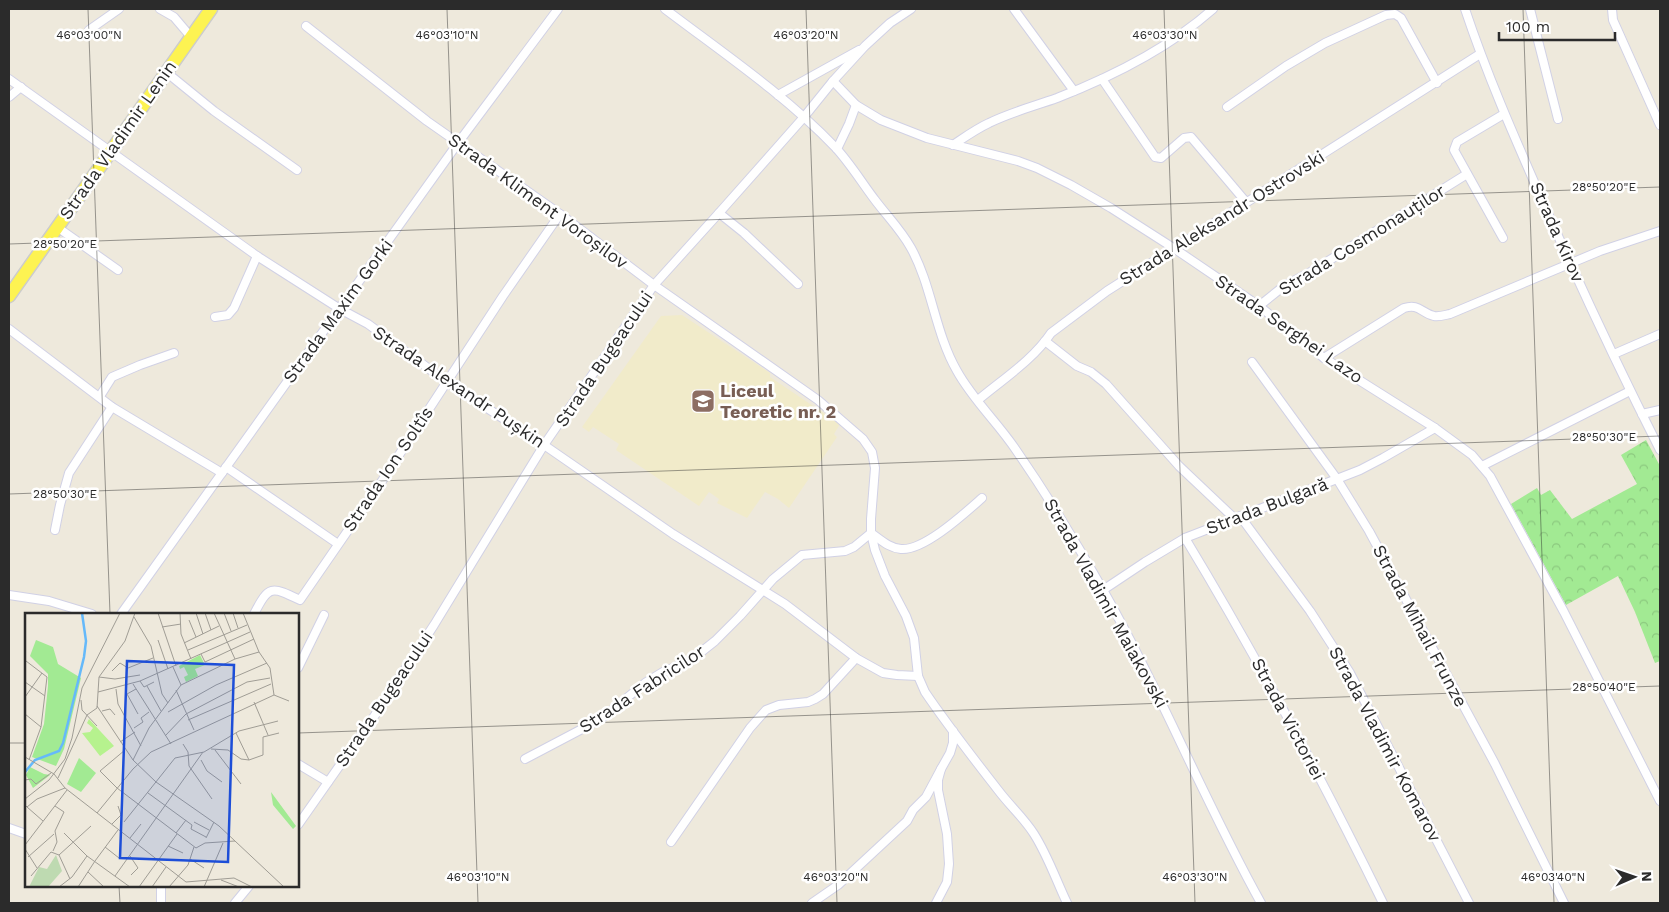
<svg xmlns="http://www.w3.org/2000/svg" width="1669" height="912" viewBox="0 0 1669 912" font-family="'Work Sans',sans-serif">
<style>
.education{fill:#f1ebca}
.forest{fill:url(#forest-crowns)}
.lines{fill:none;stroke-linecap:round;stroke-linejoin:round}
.street-casing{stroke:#d1d1e5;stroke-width:10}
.primary-casing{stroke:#ccc;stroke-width:15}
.street{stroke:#fff;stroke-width:8}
.primary{stroke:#fdf352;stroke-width:12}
.ticks{fill:none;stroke:#2b2b2b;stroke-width:1;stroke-opacity:0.45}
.labels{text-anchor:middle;stroke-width:5;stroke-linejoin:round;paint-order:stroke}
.street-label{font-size:18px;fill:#2b2b2b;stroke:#fff}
.education-label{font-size:18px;font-weight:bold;fill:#785e54;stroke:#fff;text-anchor:start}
.inset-river{fill:none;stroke:#65b9fa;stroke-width:2.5}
.inset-road{fill:none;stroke:#a09d95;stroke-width:1}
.view{fill:#1d4ed8;fill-opacity:0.15;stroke:#1d4ed8;stroke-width:2.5}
.inset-edge{fill:none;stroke:#2b2b2b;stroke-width:2.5}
.ticks-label{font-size:12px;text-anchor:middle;fill:#2b2b2b;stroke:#fff;stroke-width:5;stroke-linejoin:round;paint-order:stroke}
</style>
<defs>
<pattern id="forest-crowns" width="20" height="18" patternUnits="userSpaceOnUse" patternTransform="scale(1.25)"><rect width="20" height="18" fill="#a2ea93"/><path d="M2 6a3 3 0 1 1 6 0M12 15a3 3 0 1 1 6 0" fill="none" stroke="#8cc97f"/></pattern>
</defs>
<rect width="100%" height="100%" fill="#eee9dc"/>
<path class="education" d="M 682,315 L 770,373 L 770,377 L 840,424 L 834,434 L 837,437 L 789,508 L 778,499 L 765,492 L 747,518 L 717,503 L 719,499 L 709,492 L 699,506 L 616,450 L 619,444 L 593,427 L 589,432 L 582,427 L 661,316 Z"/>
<path class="forest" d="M 1646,440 L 1660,466 L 1660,661 L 1655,663 L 1635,612 L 1618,576 L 1566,605 L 1511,504 L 1537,488 L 1541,495 L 1550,490 L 1572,519 L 1637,484 L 1621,455 Z"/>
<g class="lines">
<g class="street-casing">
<g id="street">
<path d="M 160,9 L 174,17 L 191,37"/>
<path d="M 665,9 C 723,53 785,95 835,147 C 850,163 862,183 875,200 C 887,216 901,230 911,248 C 932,286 935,333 957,371 C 973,400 998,423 1016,450 C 1047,495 1076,542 1103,590 C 1161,692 1204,801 1261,903"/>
<path d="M 1014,9 L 1074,91"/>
<path d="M 1465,9 C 1488,78 1517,143 1546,209 C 1582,290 1620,371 1660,450"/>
<path d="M 1530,9 L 1558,119"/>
<path d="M 1612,9 L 1613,20 L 1660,125"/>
<path d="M 306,26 L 427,121 L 560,214 L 654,285 L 818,400 L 863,439 L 872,452 L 875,468 L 871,519 L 871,533 L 875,550 L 885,576 L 906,616 L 914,638 L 918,676 L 925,692 C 948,726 973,758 998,790 C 1010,806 1024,818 1034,834 C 1048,856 1056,880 1067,903"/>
<path d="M 89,30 L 119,9"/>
<path d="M 166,72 L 214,111 L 297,170"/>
<path d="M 9,79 L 257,256 L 340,309 L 368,324 L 447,382 L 544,445 L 673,534 L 785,604 L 856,658 L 883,673 L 897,675 L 918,676"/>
<path d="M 1102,79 L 1155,157 L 1161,158 L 1184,138 L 1191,137 L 1246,202"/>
<path d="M 833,81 L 856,105 L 881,120 L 927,138 L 1018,161 L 1037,168 L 1071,185 L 1111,208 L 1175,249 L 1259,306 L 1324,358 L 1435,428 L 1472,455 L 1490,476 L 1564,612 L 1660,801"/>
<path d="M 778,95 L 859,50"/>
<path d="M 9,97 L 21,87"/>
<path d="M 1227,107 L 1286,66 L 1325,43 L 1386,15 L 1395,14 L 1401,18 L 1437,83"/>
<path d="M 953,145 C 965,137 976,129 989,123 C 1011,112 1035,106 1057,98 C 1111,77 1170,47 1213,9"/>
<path d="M 837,149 L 849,124 L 856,105"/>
<path d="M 719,213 L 744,233 L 798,284"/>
<path d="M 57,227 L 118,270"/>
<path d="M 1503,238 L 1454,150 L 1457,142 L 1504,114"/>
<path d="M 1259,306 L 1284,286 L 1309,273 L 1467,174"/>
<path d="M 215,317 L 228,315 L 234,308 L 257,256"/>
<path d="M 9,329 L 112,407 L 222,473"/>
<path d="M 1045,341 L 1077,366 L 1091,372 L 1106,384 L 1179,466 L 1234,518"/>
<path d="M 1614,354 L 1660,334"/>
<path d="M 1324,358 L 1404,308 C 1419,303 1421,313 1434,316 C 1439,317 1445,315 1450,314 L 1600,251 L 1660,231"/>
<path d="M 1252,362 L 1337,479 L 1369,531 L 1495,764 L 1564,903"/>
<path d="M 100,396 L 112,377 L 140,365 L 174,353"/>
<path d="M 978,400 C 1003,379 1033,360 1051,333 L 1107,291 L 1480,54"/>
<path d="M 1642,414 L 1660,410"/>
<path d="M 1482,466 L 1630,391"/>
<path d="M 226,467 L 338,544"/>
<path d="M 1240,516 L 1310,611 L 1350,673 L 1469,903"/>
<path d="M 55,530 L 60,505 L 69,473 L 112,407"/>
<path d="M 1185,538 C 1257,657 1322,779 1383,903"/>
<path d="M 1103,590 L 1145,562 L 1185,538 L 1360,470 L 1383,458 L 1435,428"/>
<path d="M 9,595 L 49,601 L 92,614"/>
<path d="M 121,614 L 458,143 L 558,9"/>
<path d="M 254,614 C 269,585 271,586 300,600 L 380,484 L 503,296 L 560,214"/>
<path d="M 298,668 L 324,615"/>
<path d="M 525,759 L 601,719 L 645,683 L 663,672 L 691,660 L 715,641 L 740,616 L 773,579 L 802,555 L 845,551 L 854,547 L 871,533 C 881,540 889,548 901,549 C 924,551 965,513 982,498"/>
<path d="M 298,764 L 328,782"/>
<path d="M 298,825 L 375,715 L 434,625 L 544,445 L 654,285 L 719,213 L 804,117 L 833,81 L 865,46 L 890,23 L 911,9"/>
<path d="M 9,828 L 26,834"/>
<path d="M 671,842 L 750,728 L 766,710 L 779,705 L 808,702 L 815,699 L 823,694 L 856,658"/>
<path d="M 161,886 L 161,903"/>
<path d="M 235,903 L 249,886"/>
<path d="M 812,903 L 838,885 L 907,821 L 913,810 L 926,797 L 941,769"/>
<path d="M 936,903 L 947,882 L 949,864 L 947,834 L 938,790 L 938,780 L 941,769 L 950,753 L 953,743 L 953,731"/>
</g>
</g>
<g class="primary-casing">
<path id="primary" d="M 9,296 L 211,9"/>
</g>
<use href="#street" class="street"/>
<use href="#primary" class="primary"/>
</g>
<path class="ticks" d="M 88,9 L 110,614M 447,9 L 478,903M 806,9 L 837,903M 1164,9 L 1195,903M 1523,9 L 1554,903M 9,244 L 1660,187M 9,494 L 1660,436M 298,733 L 1660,686M 9,743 L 26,743M 119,886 L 120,903"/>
<defs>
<g id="school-square" transform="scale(1.25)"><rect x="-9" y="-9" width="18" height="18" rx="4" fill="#8d6e63" stroke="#fff"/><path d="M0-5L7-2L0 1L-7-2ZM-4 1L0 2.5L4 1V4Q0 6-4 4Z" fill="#fff"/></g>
</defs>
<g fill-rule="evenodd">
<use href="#school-square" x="703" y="401"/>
</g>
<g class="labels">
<g class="street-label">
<text transform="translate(118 140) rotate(-55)" y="6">Strada Vladimir Lenin</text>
<text transform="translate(538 201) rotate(36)" y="6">Strada Kliment Voroșilov</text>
<text transform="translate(1222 218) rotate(-32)" y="6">Strada Aleksandr Ostrovski</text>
<text transform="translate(1557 232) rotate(66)" y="6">Strada Kirov</text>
<text transform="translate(1362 240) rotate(-32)" y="6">Strada Cosmonauților</text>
<text transform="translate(338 311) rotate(-54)" y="6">Strada Maxim Gorki</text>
<text transform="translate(1289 329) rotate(35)" y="6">Strada Serghei Lazo</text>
<text transform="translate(604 359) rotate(-56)" y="6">Strada Bugeacului</text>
<text transform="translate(459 387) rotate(34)" y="6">Strada Alexandr Pușkin</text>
<text transform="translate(388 469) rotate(-56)" y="6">Strada Ion Soltîs</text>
<text transform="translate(1267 506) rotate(-21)" y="6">Strada Bulgară</text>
<text transform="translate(1106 603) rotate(61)" y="6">Strada Vladimir Maiakovski</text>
<text transform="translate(1420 626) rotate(62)" y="6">Strada Mihail Frunze</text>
<text transform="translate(642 689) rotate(-33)" y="6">Strada Fabricilor</text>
<text transform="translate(384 699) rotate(-56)" y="6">Strada Bugeacului</text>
<text transform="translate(1288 719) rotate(62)" y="6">Strada Victoriei</text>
<text transform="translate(1385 744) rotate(62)" y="6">Strada Vladimir Komarov</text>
</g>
<g class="education-label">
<text x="720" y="397">Liceul<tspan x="720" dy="21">Teoretic nr. 2</tspan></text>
</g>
</g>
<g transform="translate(25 613)">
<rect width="274" height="274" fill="#eee9dc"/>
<path d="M 11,27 L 28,34 L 33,51 L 56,65 L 39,136 L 31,153 L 7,144 L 19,111 L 23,73 L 23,61 L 5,43 ZM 175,42 L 180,52 L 170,56 L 173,63 L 161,69 L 159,64 L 163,62 L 159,54 L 155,56 L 154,53 ZM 54,145 L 71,160 L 56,179 L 42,171 ZM 5,154 L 19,161 L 25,162 L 8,175 L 1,162 ZM 246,179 L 271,213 L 268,216 L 248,192 Z" fill="#a2ea93"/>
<path d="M 31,242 L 37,258 L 23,274 L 4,274 L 14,254 L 22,256 Z" fill="#bedab1"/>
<path d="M 64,106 L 89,133 L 75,143 L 57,120 L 65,119 L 68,115 L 62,110 Z" fill="#b6f28e"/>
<path class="inset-river" d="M 0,159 L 10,147 L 34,138 L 38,130 L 59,44 L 61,28 L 57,0"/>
<path class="inset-road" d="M 133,0 L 151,53M 155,0 L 156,21 L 166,46M 171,0 L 178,21M 180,0 L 186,17M 189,0 L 210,46M 199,0 L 206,18M 208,0 L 213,15M 218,0 L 234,39 L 245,55 L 249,82M 109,4 L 126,33 L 137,81 L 143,90M 164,7 L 171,24M 137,14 L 156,11M 133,27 L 143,56M 159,30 L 194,13M 163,37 L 222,12M 176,41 L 180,49 L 229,26M 1,48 L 22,64 L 16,114 L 4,147M 148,54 L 156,72M 87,58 L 95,50 L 103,55 L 128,45M 74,64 L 90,66 L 115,62M 115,68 L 119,74 L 129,69M 0,69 L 20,83M 108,71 L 146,131M 122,73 L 136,98M 91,76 L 93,91 L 116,133M 111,76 L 102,81 L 113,101M 151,77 L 169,117M 73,79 L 115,68 L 225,19M 249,82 L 264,88M 0,84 L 17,60M 56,87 L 57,97 L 72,113M 229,89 L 243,122M 72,93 L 108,147 L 131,169 L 194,213 L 259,274M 77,98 L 85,96 L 90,102M 143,99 L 191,72 L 242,50M 0,101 L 16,114M 161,101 L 222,69 L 245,65M 163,107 L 246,71M 109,115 L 118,109 L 116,105 L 124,99M 211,120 L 224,147M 140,123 L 161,101M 95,129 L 110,119M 158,131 L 163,139 L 164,153 L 187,186M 186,136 L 203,137 L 216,146 L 224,147 L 238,142 L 238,124 L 254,120M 100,137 L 75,158 L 92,175 L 171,235 L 180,230 L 210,228M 190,137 L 216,171M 0,144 L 29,161 L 40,175 L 161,269 L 209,265 L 227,274M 108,147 L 124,115 L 156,72 L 210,46 L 234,39M 176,147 L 182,158 L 197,169M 33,165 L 62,102 L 72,95 L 74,64 L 100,28 L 110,0M 0,167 L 6,166 L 11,171 L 26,160M 123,180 L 167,212 L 166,216 L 181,224M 0,186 L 24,167 L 40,146 L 47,125 L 57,75 L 95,0M 0,192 L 2,194 L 12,186 L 40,175M 2,194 L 18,208M 72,200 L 108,156 L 126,139 L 249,82M 99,209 L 150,145 L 179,139 L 214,118 L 253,108M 169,209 L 184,217M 87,211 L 96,202 L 93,193M 39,220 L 62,243 L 105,274M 151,220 L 161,207M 105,225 L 116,211M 181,225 L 189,209M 0,232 L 42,177M 143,233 L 158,240M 80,234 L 94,245M 0,236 L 12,255M 28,238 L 32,229 L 30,218 L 39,199 L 30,193M 34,242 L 66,213M 34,242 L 45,266M 105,243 L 113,255 L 106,262M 3,244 L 29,221M 165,246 L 179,255M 70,248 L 93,217M 63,259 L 79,274M 6,263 L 26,239 L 34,242M 90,263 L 178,139M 196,267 L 214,274M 34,274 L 47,264 L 62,243M 53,274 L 70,248M 114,274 L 152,221M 127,274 L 141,254M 144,274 L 163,252 L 169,234M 179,274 L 198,230"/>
<path class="view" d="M 102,48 L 209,52 L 203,249 L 95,245 Z"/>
<rect width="274" height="274" class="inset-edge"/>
</g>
<g class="ticks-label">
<text x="89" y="39">46°03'00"N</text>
<text x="447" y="39">46°03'10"N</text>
<text x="806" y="39">46°03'20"N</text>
<text x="1165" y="39">46°03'30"N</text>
<text x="1604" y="191">28°50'20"E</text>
<text x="65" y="248">28°50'20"E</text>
<text x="1604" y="441">28°50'30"E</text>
<text x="65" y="498">28°50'30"E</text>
<text x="1604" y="691">28°50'40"E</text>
<text x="478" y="881">46°03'10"N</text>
<text x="836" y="881">46°03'20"N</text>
<text x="1195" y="881">46°03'30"N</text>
<text x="1553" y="881">46°03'40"N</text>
</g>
<rect width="1669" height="912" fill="none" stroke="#2b2b2b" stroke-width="20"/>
<g transform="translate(1634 877) rotate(88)" stroke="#ffffff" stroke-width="4" paint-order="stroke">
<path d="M0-4L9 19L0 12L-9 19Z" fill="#2b2b2b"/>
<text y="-8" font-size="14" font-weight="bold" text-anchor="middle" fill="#2b2b2b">N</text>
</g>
<path d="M1499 32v8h116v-8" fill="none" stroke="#2b2b2b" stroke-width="2.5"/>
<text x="1506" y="32" font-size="15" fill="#2b2b2b" stroke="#ffffff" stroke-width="4" paint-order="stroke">100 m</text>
</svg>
